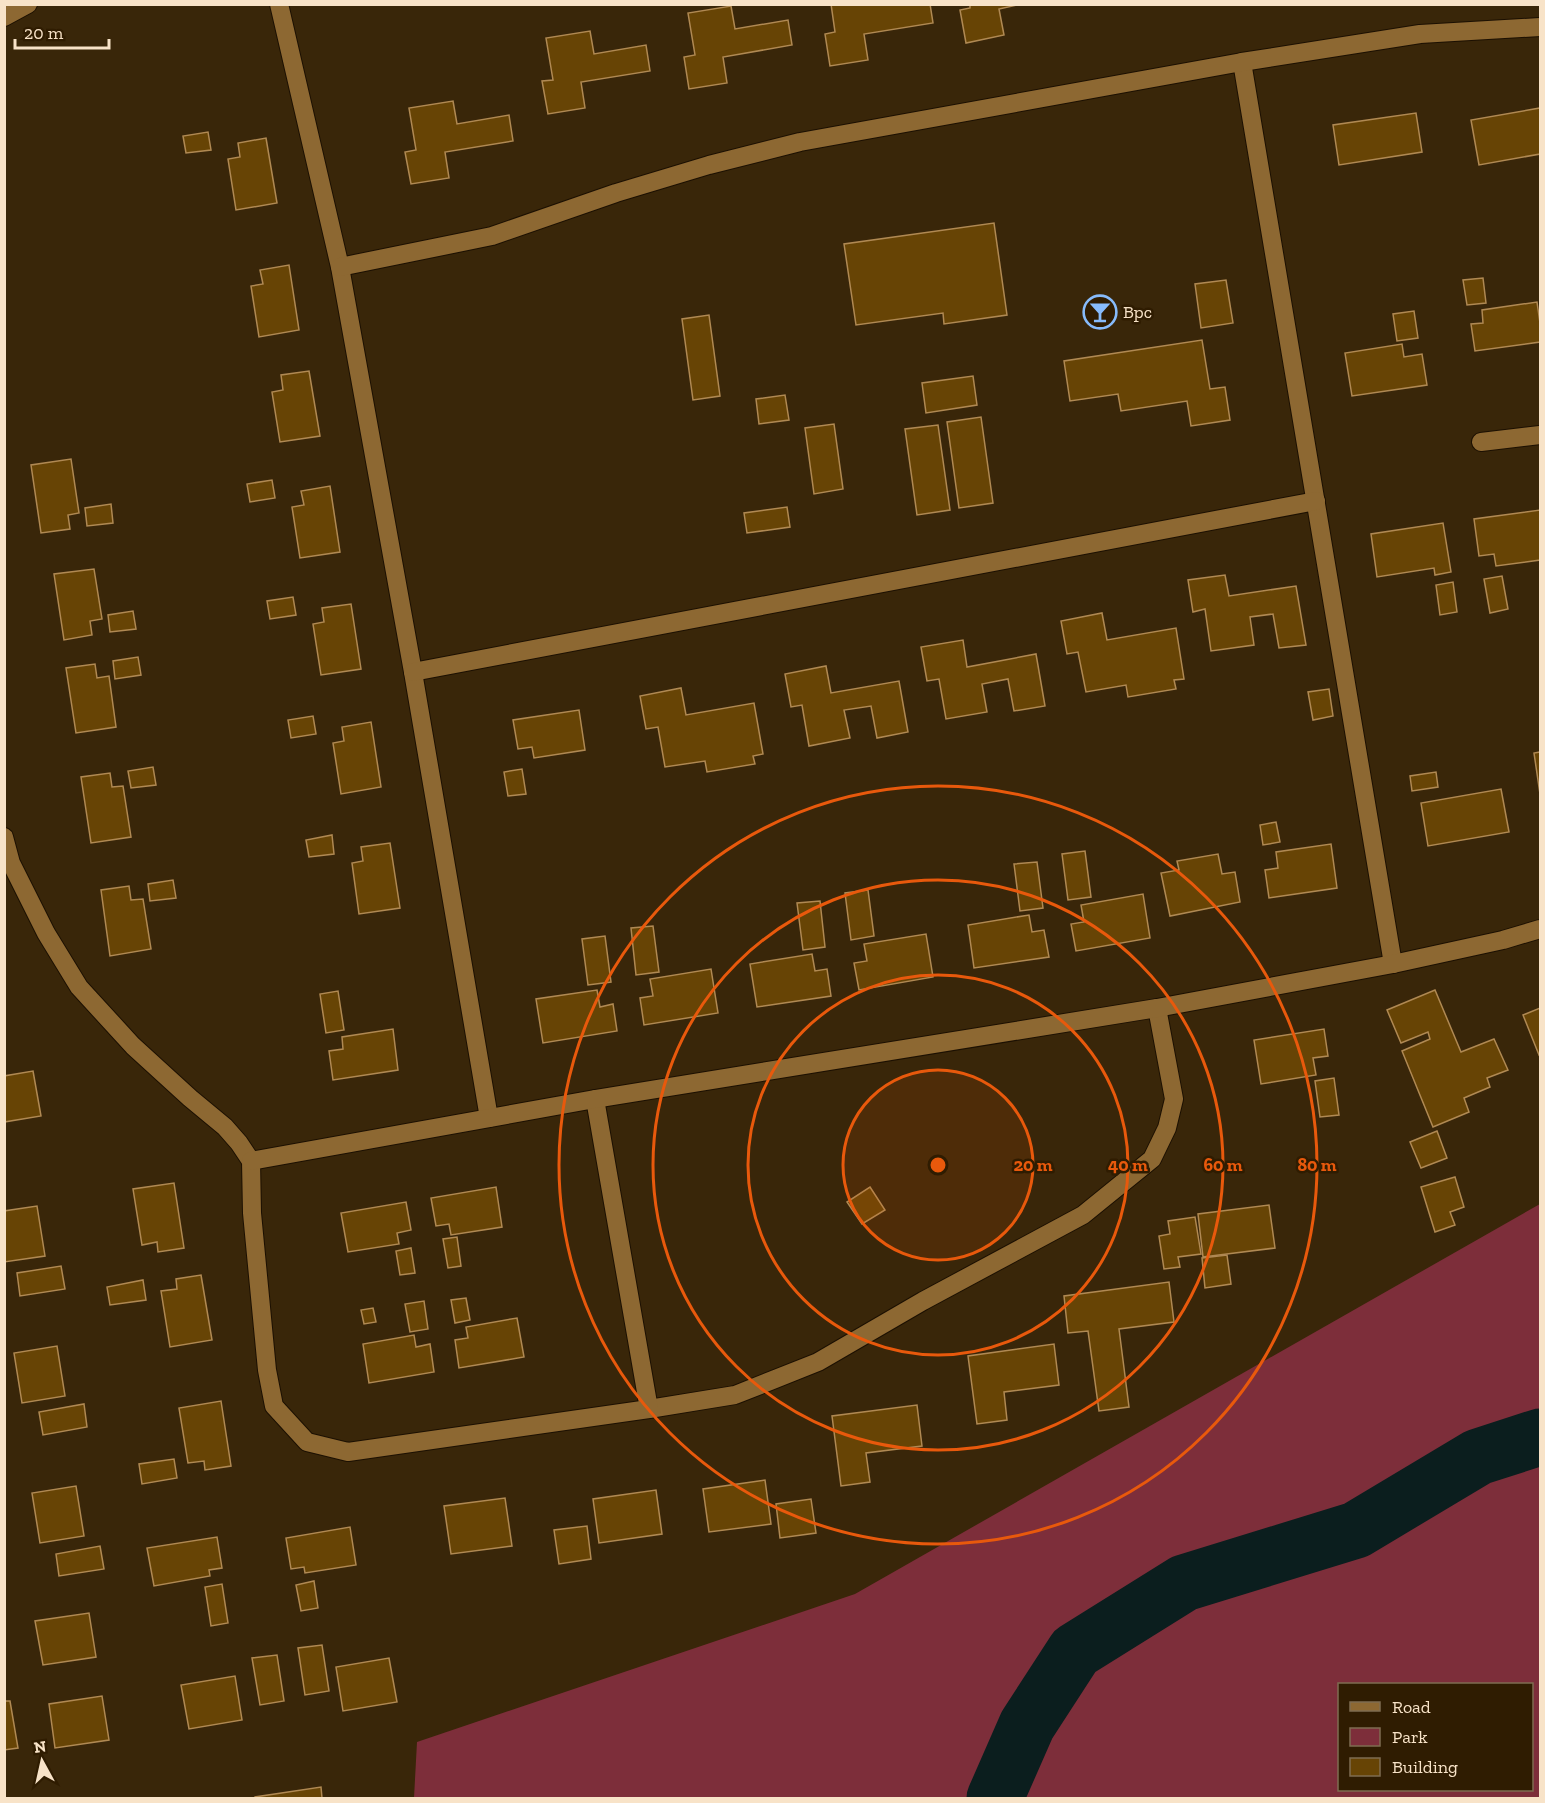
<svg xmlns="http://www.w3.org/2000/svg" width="1545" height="1803" viewBox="0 0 1545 1803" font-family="'Zilla Slab',serif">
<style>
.green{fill:#7d2e3a;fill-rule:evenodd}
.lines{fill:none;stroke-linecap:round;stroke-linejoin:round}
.river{stroke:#0b1e1e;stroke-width:57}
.building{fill:#674405;stroke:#b08953;stroke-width:1.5}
.minor-casing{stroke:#1c1002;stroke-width:20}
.minor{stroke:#8d6832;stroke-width:18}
.ring{fill:none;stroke:#e8590c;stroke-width:3}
.labels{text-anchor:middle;stroke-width:5;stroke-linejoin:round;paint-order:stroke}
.poi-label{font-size:18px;fill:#f8e3c8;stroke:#2f1c01;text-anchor:start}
.centre{fill:#e8590c;stroke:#2f1c01;stroke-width:3}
.ring-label{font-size:18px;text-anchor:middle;font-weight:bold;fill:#e8590c;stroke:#2f1c01;stroke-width:5;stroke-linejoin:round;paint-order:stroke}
</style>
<rect width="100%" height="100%" fill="#392609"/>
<path class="green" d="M 1540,1204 L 1540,1798 L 414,1798 L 417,1742 L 855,1594 ZM 1340,1684 L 1532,1684 L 1532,1790 L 1340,1790 Z"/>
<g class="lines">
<path class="river" d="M 995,1798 L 1027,1725 L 1075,1651 L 1184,1583 L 1356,1530 L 1478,1457 L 1540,1437"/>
</g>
<g class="building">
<path d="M 831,4 L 930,4 L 933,23 L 864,34 L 868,60 L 830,66 L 825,34 L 835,32 Z"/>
<path d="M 970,4 L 1021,4 L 999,9 L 1004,35 L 966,43 L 960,10 L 970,8 Z"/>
<path d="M 731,6 L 735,29 L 788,20 L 792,45 L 723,57 L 727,83 L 689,89 L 684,57 L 695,55 L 688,13 Z"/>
<path d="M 590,31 L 594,54 L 646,45 L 650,71 L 581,82 L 585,108 L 548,114 L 542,81 L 553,80 L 546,38 Z"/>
<path d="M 453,101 L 457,124 L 509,115 L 513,141 L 445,152 L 449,178 L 411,184 L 405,152 L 416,150 L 409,108 Z"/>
<path d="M 1540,108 L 1540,154 L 1479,165 L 1471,120 Z"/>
<path d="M 1416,113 L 1422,152 L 1339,165 L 1333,125 Z"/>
<path d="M 208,132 L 211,150 L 186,153 L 183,136 Z"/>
<path d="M 266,138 L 277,203 L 236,210 L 228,159 L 240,157 L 238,143 Z"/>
<path d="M 994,223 L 1007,315 L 944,324 L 943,313 L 856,325 L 844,244 Z"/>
<path d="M 289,265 L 299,330 L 259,337 L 251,286 L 263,284 L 260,270 Z"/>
<path d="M 1483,278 L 1486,303 L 1467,305 L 1463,280 Z"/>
<path d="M 1226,280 L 1233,323 L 1201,328 L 1195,284 Z"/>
<path d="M 1537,302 L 1540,323 L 1540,342 L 1475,351 L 1471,324 L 1483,323 L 1482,310 Z"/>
<path d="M 1414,311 L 1418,338 L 1397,341 L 1393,314 Z"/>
<path d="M 709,315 L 720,396 L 693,400 L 682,319 Z"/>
<path d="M 1202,340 L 1210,389 L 1225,387 L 1230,420 L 1191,426 L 1187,401 L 1121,411 L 1118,394 L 1070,401 L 1064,361 Z"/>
<path d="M 1402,344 L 1404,357 L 1422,354 L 1427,385 L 1352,396 L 1345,353 Z"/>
<path d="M 309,371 L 320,436 L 280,442 L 272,392 L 283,390 L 281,375 Z"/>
<path d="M 973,376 L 977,405 L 926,413 L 922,383 Z"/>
<path d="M 785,395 L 789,420 L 759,424 L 756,399 Z"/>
<path d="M 981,417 L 993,503 L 959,508 L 947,422 Z"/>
<path d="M 834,424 L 843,489 L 814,494 L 805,428 Z"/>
<path d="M 938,425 L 950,510 L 917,515 L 905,429 Z"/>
<path d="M 71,459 L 79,513 L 68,515 L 70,529 L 41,533 L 31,465 Z"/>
<path d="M 272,480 L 275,498 L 250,502 L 247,484 Z"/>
<path d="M 330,486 L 340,552 L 300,558 L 292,507 L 304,505 L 301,491 Z"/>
<path d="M 111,504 L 113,523 L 87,526 L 85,508 Z"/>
<path d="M 787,507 L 790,527 L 747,533 L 744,513 Z"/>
<path d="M 1540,510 L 1540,560 L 1496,566 L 1494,554 L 1479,556 L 1474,519 Z"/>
<path d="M 1443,523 L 1451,572 L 1435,575 L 1434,568 L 1377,577 L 1371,534 Z"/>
<path d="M 94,569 L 102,619 L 90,621 L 92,635 L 64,640 L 54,574 Z"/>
<path d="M 1225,575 L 1229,596 L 1296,586 L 1306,645 L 1279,648 L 1273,614 L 1250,617 L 1254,645 L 1211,651 L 1205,609 L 1193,612 L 1188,580 Z"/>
<path d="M 1502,576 L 1508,609 L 1490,613 L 1484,579 Z"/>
<path d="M 1453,582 L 1457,612 L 1440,615 L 1436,585 Z"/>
<path d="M 293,597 L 296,615 L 270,619 L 267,601 Z"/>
<path d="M 351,604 L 361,669 L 321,675 L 313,624 L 324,622 L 322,608 Z"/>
<path d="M 133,611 L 136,629 L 110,632 L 108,615 Z"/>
<path d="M 1102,613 L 1107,640 L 1176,628 L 1184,679 L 1174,680 L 1176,689 L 1128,697 L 1126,685 L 1086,692 L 1078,652 L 1067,654 L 1061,621 Z"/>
<path d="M 963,640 L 967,667 L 1036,654 L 1045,706 L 1014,711 L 1008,679 L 982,684 L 987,712 L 946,719 L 939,679 L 927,681 L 921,647 Z"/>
<path d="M 138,657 L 141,675 L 115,679 L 113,661 Z"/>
<path d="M 95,664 L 97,678 L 109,676 L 116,727 L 76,733 L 66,668 Z"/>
<path d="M 826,666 L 831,693 L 899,681 L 908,732 L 877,738 L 871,706 L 844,710 L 850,738 L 809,746 L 802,705 L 791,707 L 785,674 Z"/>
<path d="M 681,688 L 686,715 L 754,703 L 763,754 L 753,756 L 755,764 L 707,772 L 705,761 L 665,767 L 658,727 L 646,729 L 640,696 Z"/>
<path d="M 1329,689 L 1333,716 L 1313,720 L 1308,692 Z"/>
<path d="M 579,710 L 585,750 L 534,758 L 532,747 L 518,749 L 513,720 Z"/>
<path d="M 313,716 L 316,734 L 291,738 L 288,720 Z"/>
<path d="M 371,722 L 381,787 L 341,794 L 333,743 L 344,741 L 342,727 Z"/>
<path d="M 1540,752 L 1540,794 L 1534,753 Z"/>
<path d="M 153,767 L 156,785 L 131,788 L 128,771 Z"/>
<path d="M 522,769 L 526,794 L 508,796 L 504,772 Z"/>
<path d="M 1436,772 L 1438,787 L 1412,791 L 1410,776 Z"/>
<path d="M 110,773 L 112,787 L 123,786 L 131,837 L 91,843 L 81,777 Z"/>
<path d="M 1501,789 L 1509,832 L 1428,846 L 1421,803 Z"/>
<path d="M 1276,822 L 1280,842 L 1263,845 L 1260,825 Z"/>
<path d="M 332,835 L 334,854 L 309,857 L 306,840 Z"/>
<path d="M 390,843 L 400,908 L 359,914 L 352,863 L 363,861 L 361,847 Z"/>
<path d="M 1331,844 L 1337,888 L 1269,898 L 1265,870 L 1278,868 L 1276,852 Z"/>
<path d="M 1085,851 L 1091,897 L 1068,900 L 1062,854 Z"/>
<path d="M 1218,854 L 1222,874 L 1235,872 L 1240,902 L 1170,916 L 1161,873 L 1179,870 L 1177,861 Z"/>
<path d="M 1037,862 L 1043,908 L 1020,911 L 1014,864 Z"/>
<path d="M 173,880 L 176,898 L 150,901 L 148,884 Z"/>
<path d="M 129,886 L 131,900 L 143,899 L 151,949 L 110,956 L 101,890 Z"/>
<path d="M 868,890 L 874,936 L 851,940 L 845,893 Z"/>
<path d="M 1143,894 L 1150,938 L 1076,951 L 1071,924 L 1084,922 L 1081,905 Z"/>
<path d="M 820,901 L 825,947 L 803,950 L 797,903 Z"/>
<path d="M 1029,915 L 1032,932 L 1044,930 L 1049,957 L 974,968 L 968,925 Z"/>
<path d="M 653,926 L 659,972 L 636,975 L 631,928 Z"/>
<path d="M 926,934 L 933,977 L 859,990 L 854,963 L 867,961 L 864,944 Z"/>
<path d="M 605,936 L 611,982 L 588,985 L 582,939 Z"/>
<path d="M 812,954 L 815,971 L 827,969 L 831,996 L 757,1007 L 750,964 Z"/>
<path d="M 711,969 L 718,1013 L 644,1025 L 640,998 L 653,996 L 650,979 Z"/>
<path d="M 597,990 L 600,1007 L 613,1004 L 617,1031 L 543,1043 L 536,999 Z"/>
<path d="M 1435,990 L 1461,1052 L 1494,1039 L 1508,1070 L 1487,1078 L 1490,1087 L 1464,1098 L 1469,1112 L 1433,1127 L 1402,1051 L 1430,1039 L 1428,1032 L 1401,1043 L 1387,1010 Z"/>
<path d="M 338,991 L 344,1030 L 326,1033 L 320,994 Z"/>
<path d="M 1540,1008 L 1540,1054 L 1539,1055 L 1523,1015 Z"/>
<path d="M 393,1029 L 398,1070 L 333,1080 L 329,1051 L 343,1049 L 342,1037 Z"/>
<path d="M 1324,1029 L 1328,1056 L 1313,1058 L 1316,1075 L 1261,1084 L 1254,1040 Z"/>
<path d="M 33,1071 L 41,1116 L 4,1122 L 4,1076 Z"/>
<path d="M 1334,1078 L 1339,1115 L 1320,1117 L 1315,1081 Z"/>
<path d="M 1437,1131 L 1447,1158 L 1421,1168 L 1410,1142 Z"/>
<path d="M 1455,1177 L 1464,1207 L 1450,1212 L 1455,1225 L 1435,1232 L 1421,1187 Z"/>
<path d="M 174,1183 L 184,1248 L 158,1252 L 157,1242 L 142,1245 L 133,1189 Z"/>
<path d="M 496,1187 L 502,1227 L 451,1235 L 449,1224 L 436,1226 L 431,1198 Z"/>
<path d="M 870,1187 L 885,1210 L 862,1224 L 847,1202 Z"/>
<path d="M 406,1202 L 411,1230 L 397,1233 L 399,1244 L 348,1252 L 341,1213 Z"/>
<path d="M 1269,1205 L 1275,1248 L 1203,1257 L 1198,1214 Z"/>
<path d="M 37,1206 L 45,1256 L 4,1262 L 4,1211 Z"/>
<path d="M 1195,1217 L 1201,1254 L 1178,1257 L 1180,1267 L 1164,1269 L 1159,1236 L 1170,1234 L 1168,1221 Z"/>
<path d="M 457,1237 L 461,1266 L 448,1268 L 443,1239 Z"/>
<path d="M 411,1248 L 415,1273 L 400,1275 L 396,1251 Z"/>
<path d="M 1227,1255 L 1231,1284 L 1205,1288 L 1202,1258 Z"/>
<path d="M 61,1266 L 65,1289 L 20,1296 L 17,1273 Z"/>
<path d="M 201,1275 L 212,1340 L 170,1347 L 161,1291 L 177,1289 L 176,1279 Z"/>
<path d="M 143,1280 L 146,1300 L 110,1305 L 107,1287 Z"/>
<path d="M 1169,1282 L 1174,1322 L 1119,1329 L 1129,1407 L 1099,1411 L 1088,1331 L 1068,1333 L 1064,1296 Z"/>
<path d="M 466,1298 L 470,1320 L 455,1323 L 451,1300 Z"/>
<path d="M 424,1301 L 428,1329 L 410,1332 L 405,1304 Z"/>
<path d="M 373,1308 L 376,1322 L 364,1324 L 361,1310 Z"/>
<path d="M 517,1318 L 524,1357 L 459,1368 L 455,1340 L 468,1338 L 466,1327 Z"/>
<path d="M 414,1335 L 416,1347 L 430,1344 L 434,1372 L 369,1383 L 363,1344 Z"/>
<path d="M 1054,1344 L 1059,1385 L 1004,1392 L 1007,1420 L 977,1424 L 968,1356 Z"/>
<path d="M 57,1346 L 65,1396 L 22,1403 L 14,1353 Z"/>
<path d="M 221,1401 L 231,1466 L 205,1470 L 204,1461 L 188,1463 L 179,1408 Z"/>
<path d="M 84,1404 L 87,1427 L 43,1435 L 39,1412 Z"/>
<path d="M 917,1405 L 922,1446 L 866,1453 L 870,1482 L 841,1486 L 832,1416 Z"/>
<path d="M 174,1459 L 177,1478 L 142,1484 L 139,1464 Z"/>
<path d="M 765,1480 L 771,1524 L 709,1532 L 703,1489 Z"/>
<path d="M 76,1486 L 84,1536 L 40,1543 L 32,1493 Z"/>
<path d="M 656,1490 L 662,1534 L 599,1543 L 593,1499 Z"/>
<path d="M 505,1498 L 512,1546 L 451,1554 L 444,1506 Z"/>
<path d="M 811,1499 L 816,1533 L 780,1538 L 776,1504 Z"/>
<path d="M 587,1526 L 591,1559 L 559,1564 L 554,1530 Z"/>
<path d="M 350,1527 L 356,1565 L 305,1573 L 304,1567 L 291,1569 L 286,1538 Z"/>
<path d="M 217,1537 L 222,1568 L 209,1570 L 210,1576 L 154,1586 L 147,1548 Z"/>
<path d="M 100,1546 L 104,1569 L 59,1576 L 56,1554 Z"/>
<path d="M 314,1581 L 318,1608 L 301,1611 L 296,1585 Z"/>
<path d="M 222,1584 L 228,1623 L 211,1626 L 205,1587 Z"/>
<path d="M 89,1613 L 96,1657 L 43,1665 L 35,1621 Z"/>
<path d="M 322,1645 L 329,1691 L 305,1695 L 298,1648 Z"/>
<path d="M 277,1655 L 284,1701 L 260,1705 L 252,1658 Z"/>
<path d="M 389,1658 L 397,1702 L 343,1711 L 336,1667 Z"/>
<path d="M 235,1676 L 242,1720 L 189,1729 L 181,1685 Z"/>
<path d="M 102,1696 L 109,1740 L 55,1748 L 49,1704 Z"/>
<path d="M 4,1701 L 10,1701 L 18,1748 L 4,1750 Z"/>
<path d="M 321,1787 L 322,1798 L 255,1798 L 255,1797 Z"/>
</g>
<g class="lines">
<g class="minor-casing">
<g id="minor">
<path d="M 279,4 L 340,267 L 413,672 L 489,1118"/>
<path d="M 4,17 L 28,4"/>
<path d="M 1242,62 L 1393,964"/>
<path d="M 340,267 L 492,236 L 616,193 L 709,165 L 800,142 L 1242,62 L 1420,34 L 1540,27"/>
<path d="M 1481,442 L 1540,435"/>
<path d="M 413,672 L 1316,501"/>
<path d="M 4,837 L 11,863 L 46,933 L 79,987 L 133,1046 L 190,1098 L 225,1127 L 239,1143 L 251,1161 L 252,1213 L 267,1370 L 274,1406 L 307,1442 L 348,1452 L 649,1409 L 735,1395 L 818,1362 L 923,1301 L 1083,1215 L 1152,1159 L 1167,1128 L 1174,1099 L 1157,1008"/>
<path d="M 595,1099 L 649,1409"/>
<path d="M 251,1161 L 595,1099 L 1157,1008 L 1393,964 L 1503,940 L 1540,929"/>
</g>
</g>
<use href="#minor" class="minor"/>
</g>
<circle cx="938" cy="1165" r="95" fill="#e8590c" fill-opacity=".12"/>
<g class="ring">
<circle cx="938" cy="1165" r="95"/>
<circle cx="938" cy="1165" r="190"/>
<circle cx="938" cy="1165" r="285"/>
<circle cx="938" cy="1165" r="379"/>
</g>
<defs>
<g id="bar-ring" transform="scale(1.725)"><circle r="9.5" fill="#2f1c01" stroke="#87bbfb" stroke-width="1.5"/><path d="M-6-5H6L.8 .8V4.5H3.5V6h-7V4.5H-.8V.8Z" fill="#87bbfb"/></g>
</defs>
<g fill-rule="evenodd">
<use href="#bar-ring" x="1100" y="312"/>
</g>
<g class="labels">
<g class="poi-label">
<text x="1123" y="318">Bpc</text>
</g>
</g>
<circle cx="938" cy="1165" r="9" class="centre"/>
<g class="ring-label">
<text x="1033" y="1171">20 m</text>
<text x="1128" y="1171">40 m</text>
<text x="1223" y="1171">60 m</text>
<text x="1317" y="1171">80 m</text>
</g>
<rect width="1545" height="1803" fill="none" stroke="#f8e3c8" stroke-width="12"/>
<rect x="1338" y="1683" width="195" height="108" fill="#2f1c01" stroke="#7f6c51" stroke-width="1.5"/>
<rect x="1350" y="1702" width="30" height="9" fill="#8d6832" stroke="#7f6c51" stroke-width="1.5"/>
<text x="1392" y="1713" font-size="18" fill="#f8e3c8">Road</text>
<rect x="1350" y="1728" width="30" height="18" fill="#7d2e3a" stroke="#7f6c51" stroke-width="1.5"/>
<text x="1392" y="1743" font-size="18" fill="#f8e3c8">Park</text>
<rect x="1350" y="1758" width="30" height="18" fill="#674405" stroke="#7f6c51" stroke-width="1.5"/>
<text x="1392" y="1773" font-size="18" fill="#f8e3c8">Building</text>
<g transform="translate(42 1761) rotate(352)" stroke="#2f1c01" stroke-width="4.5" paint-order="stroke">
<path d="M0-4.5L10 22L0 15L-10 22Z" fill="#f8e3c8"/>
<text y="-9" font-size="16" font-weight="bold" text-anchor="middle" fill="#f8e3c8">N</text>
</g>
<path d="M15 39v9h94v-9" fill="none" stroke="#f8e3c8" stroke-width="3"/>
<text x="24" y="39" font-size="18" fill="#f8e3c8" stroke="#2f1c01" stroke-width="4.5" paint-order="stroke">20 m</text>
</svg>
